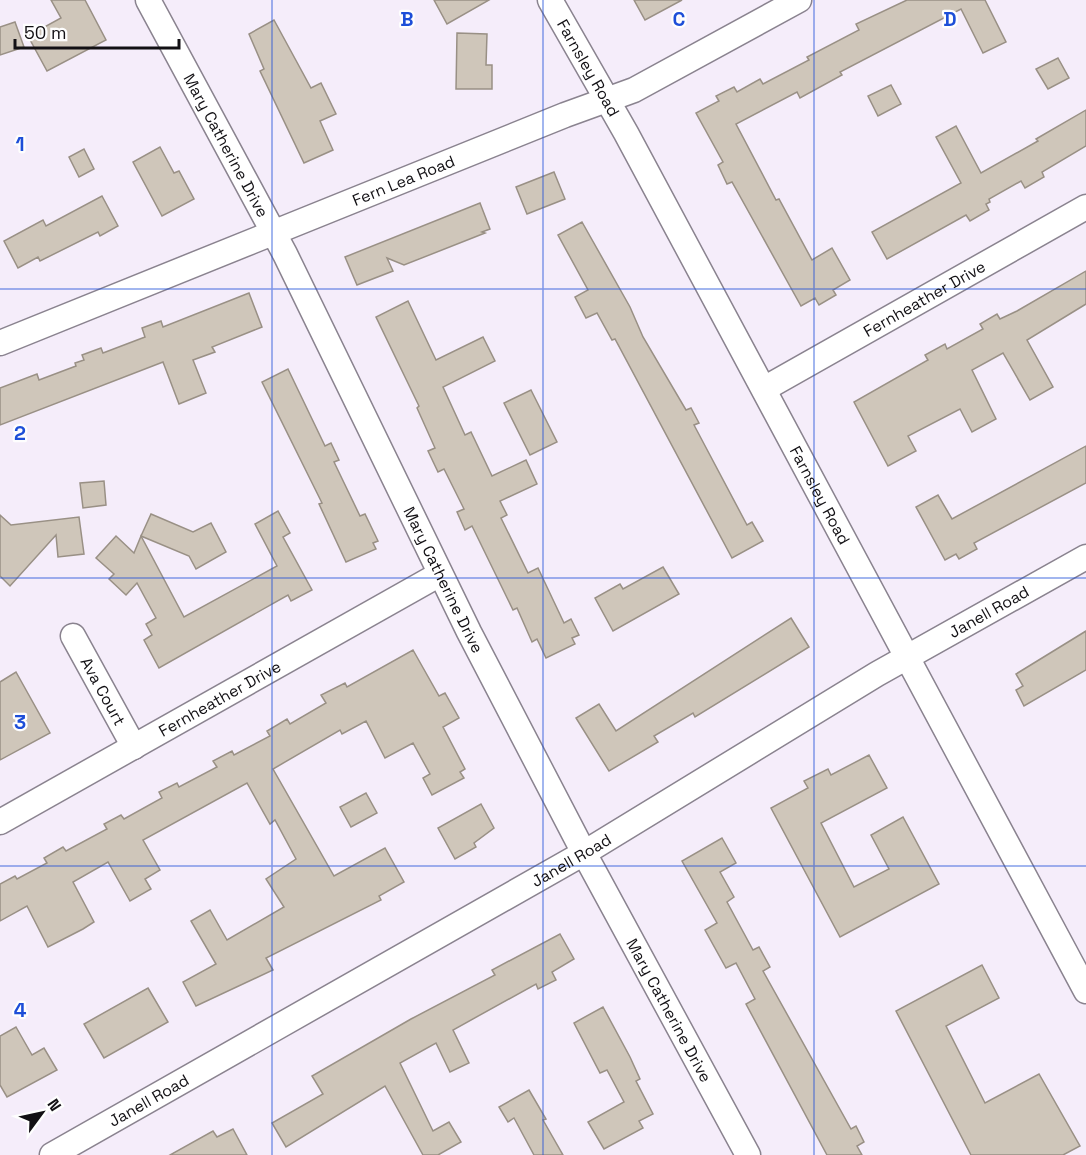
<svg xmlns="http://www.w3.org/2000/svg" width="1086" height="1155" viewBox="0 0 1086 1155" font-family="'Space Grotesk',sans-serif">
<style>
.building{fill:#cfc6ba;stroke:#999085;stroke-width:1.5}
.lines{fill:none;stroke-linecap:round;stroke-linejoin:round}
.minor-casing{stroke:#8a838f;stroke-width:27}
.minor{stroke:#fff;stroke-width:24}
.grid{fill:none;stroke:#1d4ed8;stroke-width:1.5;stroke-opacity:0.55}
.labels{text-anchor:middle;stroke-width:4.5;stroke-linejoin:round;paint-order:stroke}
.street-label{font-size:16px;fill:#121014;stroke:#fefefe}
.grid-label{font-size:20px;text-anchor:middle;font-weight:bold;fill:#1d4ed8;stroke:#fefefe;stroke-width:4.5;stroke-linejoin:round;paint-order:stroke}
</style>
<rect width="100%" height="100%" fill="#f5edfa"/>
<g class="building">
<path d="M 51,0 L 85,0 L 106,40 L 47,71 L 28,36 L 61,18 Z"/>
<path d="M 434,0 L 489,0 L 447,24 Z"/>
<path d="M 634,0 L 682,0 L 645,20 Z"/>
<path d="M 907,0 L 985,0 L 1006,42 L 983,53 L 961,9 L 840,72 L 842,75 L 800,98 L 797,92 L 736,124 L 776,200 L 779,199 L 812,260 L 832,248 L 850,280 L 833,290 L 836,295 L 819,305 L 815,298 L 801,306 L 732,182 L 727,184 L 718,165 L 723,162 L 696,113 L 719,101 L 716,96 L 734,87 L 737,92 L 760,79 L 763,84 L 809,60 L 807,57 L 859,30 L 856,24 Z"/>
<path d="M 274,20 L 311,88 L 321,83 L 336,114 L 320,121 L 333,150 L 304,163 L 260,71 L 264,69 L 249,34 Z"/>
<path d="M 15,22 L 24,47 L 0,55 L 0,27 Z"/>
<path d="M 457,33 L 487,34 L 486,65 L 492,65 L 492,89 L 456,89 Z"/>
<path d="M 1058,58 L 1069,78 L 1048,89 L 1036,69 Z"/>
<path d="M 891,85 L 901,104 L 878,116 L 868,96 Z"/>
<path d="M 1086,110 L 1086,146 L 1042,172 L 1044,177 L 1025,188 L 1021,181 L 989,199 L 990,202 L 986,204 L 989,210 L 970,221 L 966,215 L 887,259 L 872,232 L 961,183 L 936,137 L 956,126 L 981,173 L 1038,141 L 1036,139 Z"/>
<path d="M 160,147 L 174,173 L 179,171 L 194,199 L 162,216 L 133,162 Z"/>
<path d="M 84,149 L 94,169 L 79,177 L 69,157 Z"/>
<path d="M 554,172 L 565,199 L 527,214 L 516,187 Z"/>
<path d="M 102,196 L 118,226 L 100,236 L 98,232 L 40,261 L 38,257 L 18,268 L 4,241 L 43,220 L 46,226 Z"/>
<path d="M 480,203 L 490,229 L 482,232 L 485,233 L 404,265 L 387,258 L 393,271 L 357,285 L 345,257 Z"/>
<path d="M 582,222 L 630,307 L 643,337 L 686,410 L 691,408 L 699,423 L 694,425 L 747,525 L 752,522 L 763,541 L 732,558 L 615,339 L 612,340 L 597,313 L 586,318 L 575,297 L 588,290 L 558,235 Z"/>
<path d="M 1086,271 L 1086,304 L 1027,340 L 1053,387 L 1030,400 L 1003,353 L 972,370 L 996,419 L 972,432 L 960,409 L 908,436 L 916,451 L 888,466 L 854,402 L 928,360 L 925,355 L 945,344 L 947,349 L 983,329 L 980,324 L 997,314 L 1000,319 L 1017,311 Z"/>
<path d="M 249,293 L 262,327 L 212,347 L 215,352 L 193,360 L 206,393 L 179,404 L 163,362 L 0,425 L 0,388 L 37,374 L 39,380 L 76,366 L 75,363 L 84,360 L 82,355 L 101,348 L 103,353 L 145,337 L 142,328 L 161,321 L 163,327 Z"/>
<path d="M 408,301 L 436,360 L 483,337 L 495,361 L 443,387 L 465,435 L 471,432 L 492,476 L 526,460 L 537,484 L 500,501 L 507,515 L 501,518 L 528,573 L 538,568 L 564,623 L 571,619 L 579,635 L 572,638 L 575,644 L 546,658 L 537,639 L 532,642 L 517,608 L 513,610 L 472,526 L 465,530 L 457,512 L 464,509 L 444,469 L 438,472 L 428,451 L 435,448 L 417,408 L 419,406 L 376,317 Z"/>
<path d="M 288,369 L 325,446 L 331,443 L 339,460 L 334,462 L 360,516 L 365,514 L 378,541 L 373,543 L 376,549 L 346,562 L 319,504 L 322,503 L 262,382 Z"/>
<path d="M 531,390 L 557,442 L 530,455 L 504,403 Z"/>
<path d="M 1086,446 L 1086,483 L 974,543 L 977,549 L 959,559 L 956,554 L 945,560 L 916,507 L 938,495 L 952,519 Z"/>
<path d="M 104,481 L 106,505 L 83,508 L 80,483 Z"/>
<path d="M 278,511 L 290,533 L 283,537 L 312,590 L 291,601 L 288,595 L 159,668 L 144,640 L 152,635 L 146,624 L 156,618 L 137,583 L 126,595 L 109,579 L 114,574 L 96,558 L 116,536 L 134,553 L 141,536 L 184,617 L 277,566 L 255,524 Z"/>
<path d="M 151,514 L 193,532 L 211,523 L 226,552 L 196,569 L 189,556 L 141,536 Z"/>
<path d="M 0,515 L 11,525 L 79,517 L 84,554 L 58,557 L 56,535 L 10,586 L 0,576 Z"/>
<path d="M 663,567 L 679,594 L 613,631 L 595,598 L 620,584 L 623,589 Z"/>
<path d="M 791,618 L 809,647 L 695,717 L 693,713 L 654,736 L 658,742 L 609,771 L 576,718 L 599,704 L 616,731 Z"/>
<path d="M 1086,631 L 1086,670 L 1024,706 L 1016,690 L 1023,686 L 1016,674 Z"/>
<path d="M 413,650 L 439,696 L 445,693 L 459,718 L 443,727 L 465,769 L 460,772 L 464,778 L 432,795 L 423,778 L 430,774 L 413,743 L 385,758 L 366,721 L 342,734 L 340,730 L 273,769 L 334,876 L 385,848 L 404,882 L 379,896 L 381,900 L 266,958 L 273,970 L 196,1006 L 183,982 L 216,964 L 191,921 L 210,910 L 227,940 L 284,907 L 266,879 L 296,859 L 275,820 L 270,824 L 247,783 L 143,840 L 160,870 L 145,879 L 151,889 L 130,901 L 108,862 L 73,882 L 94,922 L 83,929 L 48,947 L 27,906 L 0,921 L 0,884 L 15,876 L 17,879 L 47,863 L 44,858 L 63,847 L 66,851 L 107,829 L 104,824 L 121,815 L 124,819 L 162,798 L 159,792 L 177,783 L 179,787 L 217,767 L 213,761 L 232,751 L 234,755 L 270,736 L 267,731 L 287,719 L 290,724 L 326,703 L 321,695 L 345,683 L 347,687 Z"/>
<path d="M 16,672 L 50,733 L 0,760 L 0,682 Z"/>
<path d="M 869,755 L 887,788 L 821,823 L 854,887 L 889,869 L 871,835 L 903,817 L 939,884 L 840,937 L 771,808 L 808,788 L 804,781 L 828,769 L 831,775 Z"/>
<path d="M 366,793 L 377,813 L 351,827 L 340,807 Z"/>
<path d="M 481,804 L 494,828 L 474,843 L 476,847 L 455,859 L 438,828 Z"/>
<path d="M 722,838 L 736,863 L 720,872 L 734,897 L 727,902 L 753,950 L 759,947 L 770,967 L 763,971 L 851,1129 L 856,1126 L 864,1142 L 857,1146 L 862,1155 L 827,1155 L 746,1004 L 755,999 L 736,963 L 726,968 L 705,930 L 717,923 L 682,861 Z"/>
<path d="M 560,934 L 574,959 L 552,972 L 556,980 L 538,989 L 536,984 L 453,1030 L 469,1063 L 450,1072 L 436,1043 L 400,1063 L 433,1131 L 449,1122 L 461,1142 L 438,1155 L 423,1155 L 385,1086 L 286,1147 L 272,1123 L 323,1094 L 312,1076 L 411,1019 L 495,975 L 492,970 Z"/>
<path d="M 982,965 L 999,998 L 946,1026 L 985,1103 L 1039,1074 L 1080,1146 L 1063,1155 L 971,1155 L 896,1011 Z"/>
<path d="M 148,988 L 168,1022 L 104,1058 L 84,1024 Z"/>
<path d="M 603,1007 L 630,1057 L 640,1079 L 636,1081 L 653,1114 L 639,1121 L 643,1128 L 604,1149 L 588,1122 L 624,1102 L 607,1070 L 600,1073 L 574,1023 Z"/>
<path d="M 16,1027 L 32,1055 L 44,1048 L 57,1070 L 7,1097 L 0,1085 L 0,1036 Z"/>
<path d="M 529,1090 L 546,1119 L 543,1120 L 563,1155 L 534,1155 L 514,1118 L 508,1122 L 499,1107 Z"/>
<path d="M 233,1129 L 247,1155 L 170,1155 L 213,1131 L 217,1137 Z"/>
</g>
<g class="lines">
<g class="minor-casing">
<g id="minor">
<path id="s1" d="M 148,0 L 285,254 L 469,632 L 584,853 L 748,1155"/>
<path id="s2" d="M 550,0 L 626,133 L 1086,991"/>
<path id="s3" d="M 0,343 L 565,115 L 634,90 L 799,0"/>
<path id="s4" d="M 764,389 L 1086,207"/>
<path id="s5" d="M 73,636 L 134,747"/>
<path id="s6" d="M 0,822 L 440,574"/>
<path id="s7" d="M 52,1155 L 584,853 L 877,674 L 1086,557"/>
</g>
</g>
<use href="#minor" class="minor"/>
</g>
<path class="grid" d="M 272,0 L 272,1155M 543,0 L 543,1155M 814,0 L 814,1155M 0,289 L 1086,289M 0,578 L 1086,578M 0,866 L 1086,866"/>
<g class="labels">
<g class="street-label">
<text dy="6" stroke="none"><textPath href="#s2" startOffset="78">Farnsley Road</textPath></text>
<text dy="6" stroke="none"><textPath href="#s1" startOffset="165">Mary Catherine Drive</textPath></text>
<text dy="6" stroke="none"><textPath href="#s3" startOffset="435">Fern Lea Road</textPath></text>
<text dy="6" stroke="none"><textPath href="#s4" startOffset="184">Fernheather Drive</textPath></text>
<text dy="6" stroke="none"><textPath href="#s2" startOffset="564">Farnsley Road</textPath></text>
<text dy="6" stroke="none"><textPath href="#s1" startOffset="651">Mary Catherine Drive</textPath></text>
<text dy="6" stroke="none"><textPath href="#s7" startOffset="1083">Janell Road</textPath></text>
<text dy="6" stroke="none"><textPath href="#s5" startOffset="63">Ava Court</textPath></text>
<text dy="6" stroke="none"><textPath href="#s6" startOffset="252">Fernheather Drive</textPath></text>
<text dy="6" stroke="none"><textPath href="#s7" startOffset="597">Janell Road</textPath></text>
<text dy="6" stroke="none"><textPath href="#s1" startOffset="1137">Mary Catherine Drive</textPath></text>
<text dy="6" stroke="none"><textPath href="#s7" startOffset="111">Janell Road</textPath></text>
</g>
</g>
<g class="grid-label">
<text x="407" y="26">B</text>
<text x="679" y="26">C</text>
<text x="950" y="26">D</text>
<text x="20" y="151">1</text>
<text x="20" y="440">2</text>
<text x="20" y="729">3</text>
<text x="20" y="1017">4</text>
</g>
<g transform="translate(42 1113) rotate(57)" stroke="#fefefe" stroke-width="4.5" paint-order="stroke">
<path d="M0-4.5L10 22L0 15L-10 22Z" fill="#121014"/>
<text y="-9" font-size="16" font-weight="bold" text-anchor="middle" fill="#121014">N</text>
</g>
<path d="M15 39v9h164v-9" fill="none" stroke="#121014" stroke-width="3"/>
<text x="24" y="39" font-size="18" fill="#121014" stroke="#fefefe" stroke-width="4.5" paint-order="stroke">50 m</text>
</svg>
